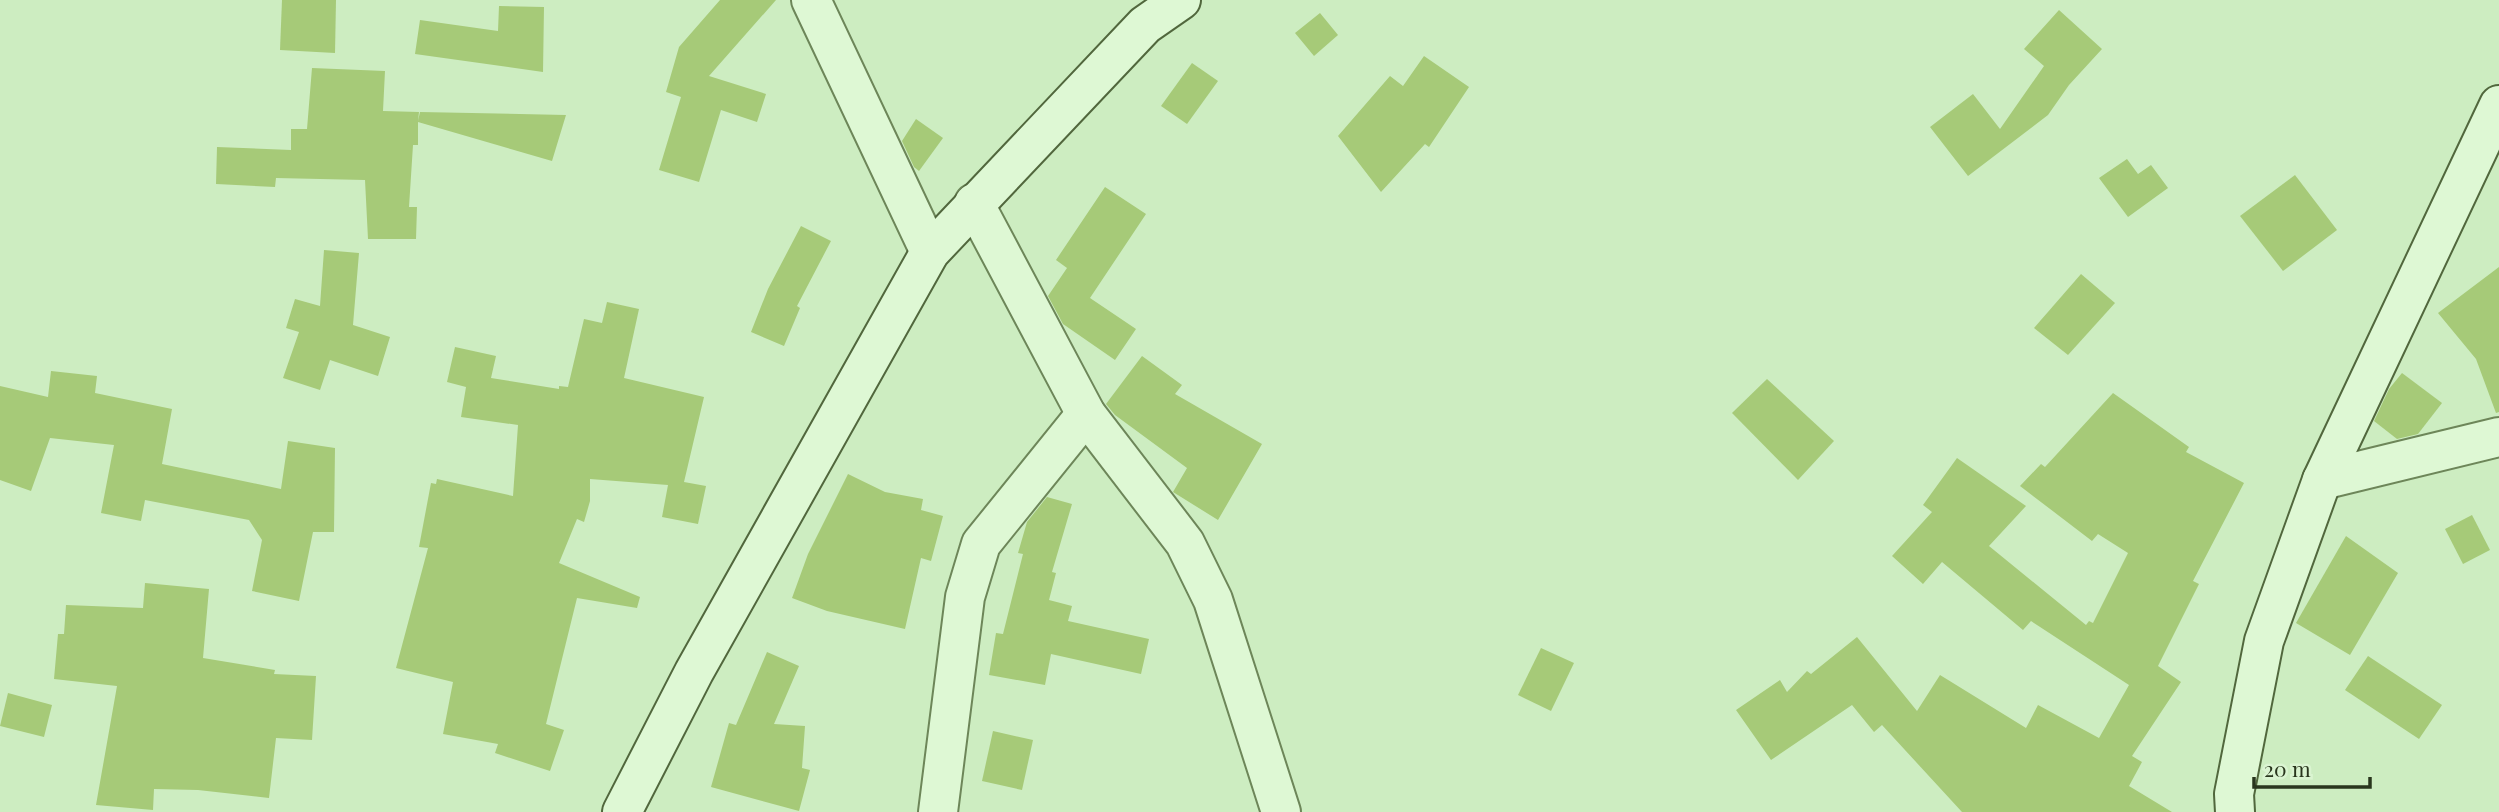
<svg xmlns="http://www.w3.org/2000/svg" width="2499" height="812" viewBox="0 0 2499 812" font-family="'Playfair Display',serif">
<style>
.building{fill:#a6ca78}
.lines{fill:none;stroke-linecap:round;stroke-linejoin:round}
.street-casing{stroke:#6d8659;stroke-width:42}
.secondary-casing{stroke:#51673d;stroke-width:42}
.street{stroke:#def8d4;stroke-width:38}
.secondary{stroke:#def8d4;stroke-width:38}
</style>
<rect width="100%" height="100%" fill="#cdedc1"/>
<g class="building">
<path d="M 282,0 L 336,0 L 335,53 L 280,50 Z"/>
<path d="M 720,0 L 776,0 L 709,76 L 766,94 L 757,122 L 721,110 L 699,182 L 659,170 L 681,97 L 666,92 L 679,47 Z"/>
<path d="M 499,6 L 544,7 L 543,72 L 415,54 L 420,20 L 498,31 Z"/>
<path d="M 2059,10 L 2102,49 L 2069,85 L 2048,115 L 1968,176 L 1930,127 L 1973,94 L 2000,129 L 2044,66 L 2024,49 Z"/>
<path d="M 1320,13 L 1338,35 L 1314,56 L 1295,33 Z"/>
<path d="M 1424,56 L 1469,87 L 1429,147 L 1425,144 L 1381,192 L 1338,136 L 1390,76 L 1403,86 Z"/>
<path d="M 1192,63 L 1218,81 L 1187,124 L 1161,106 Z"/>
<path d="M 312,68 L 385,71 L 383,111 L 419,112 L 418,121 L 420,112 L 566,115 L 552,161 L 418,122 L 418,145 L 413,145 L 409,207 L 417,207 L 416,239 L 368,239 L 365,180 L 276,178 L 275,187 L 216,184 L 217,147 L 291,150 L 291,129 L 307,129 Z"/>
<path d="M 916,119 L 943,138 L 919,171 L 914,167 L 902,141 Z"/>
<path d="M 2127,159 L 2138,174 L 2151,165 L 2168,188 L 2128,217 L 2099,178 Z"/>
<path d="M 2295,175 L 2337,230 L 2283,271 L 2240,216 Z"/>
<path d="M 1105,187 L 1146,214 L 1090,298 L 1136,329 L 1115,360 L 1063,324 L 1048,296 L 1067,268 L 1056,260 Z"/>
<path d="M 801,226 L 831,241 L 797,306 L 800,308 L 784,346 L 751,332 L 768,289 Z"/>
<path d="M 324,250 L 359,253 L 353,325 L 390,337 L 378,376 L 330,360 L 320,390 L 283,378 L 299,332 L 286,328 L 295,299 L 320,306 Z"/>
<path d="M 2499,267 L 2499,412 L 2496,413 L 2476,359 L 2438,313 Z"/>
<path d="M 2081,274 L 2115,303 L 2068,355 L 2034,328 Z"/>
<path d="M 607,302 L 639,309 L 624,378 L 704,397 L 684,482 L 706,486 L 698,524 L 662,517 L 668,485 L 590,479 L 590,501 L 584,522 L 577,519 L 559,563 L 640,597 L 637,608 L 577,598 L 546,724 L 564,730 L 550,771 L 495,753 L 498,744 L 443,734 L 453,682 L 396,668 L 428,548 L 419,547 L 431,483 L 436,484 L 437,479 L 513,496 L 518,425 L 461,417 L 466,387 L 447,382 L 455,347 L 496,356 L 491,378 L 559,389 L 559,386 L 568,387 L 584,319 L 602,323 Z"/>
<path d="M 1142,356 L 1182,385 L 1175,394 L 1262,444 L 1218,520 L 1173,492 L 1187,468 L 1115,415 L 1106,404 Z"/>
<path d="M 51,371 L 97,376 L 95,393 L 172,409 L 162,464 L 281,489 L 288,441 L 335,448 L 334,532 L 313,532 L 299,601 L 252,591 L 262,540 L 249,520 L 145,500 L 141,521 L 101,513 L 114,445 L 50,438 L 31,491 L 0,480 L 0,386 L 48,397 Z"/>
<path d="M 2402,373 L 2442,403 L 2418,434 L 2397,439 L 2374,421 L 2389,389 Z"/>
<path d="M 1767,379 L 1834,441 L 1798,480 L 1732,413 Z"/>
<path d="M 2113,393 L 2189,447 L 2186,452 L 2244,483 L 2193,581 L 2199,584 L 2158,666 L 2181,682 L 2132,756 L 2142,762 L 2129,786 L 2172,812 L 1962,812 L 1882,725 L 1874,732 L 1852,705 L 1771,760 L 1736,710 L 1780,680 L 1787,692 L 1807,671 L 1811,674 L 1857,637 L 1917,711 L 1940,675 L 2026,728 L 2038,705 L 2099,738 L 2129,685 L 2031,621 L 2023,630 L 1942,562 L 1923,584 L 1892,556 L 1932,512 L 1923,505 L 1957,458 L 2026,506 L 1989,546 L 2086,625 L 2089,621 L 2093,623 L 2128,553 L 2098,534 L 2092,541 L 2020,486 L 2041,464 L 2045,467 Z"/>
<path d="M 848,474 L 885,492 L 923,499 L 921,510 L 943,516 L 931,561 L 921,558 L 905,629 L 827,611 L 792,598 L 808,554 Z"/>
<path d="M 1047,497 L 1072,504 L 1052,572 L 1056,573 L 1049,600 L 1072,606 L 1068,621 L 1149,639 L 1141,674 L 1051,654 L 1045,685 L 989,675 L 996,633 L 1003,634 L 1023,554 L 1018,553 L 1027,522 Z"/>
<path d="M 2472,515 L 2490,550 L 2463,564 L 2445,529 Z"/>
<path d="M 2346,536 L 2398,573 L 2350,655 L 2296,623 Z"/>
<path d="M 145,583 L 209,589 L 203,658 L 275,670 L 274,674 L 316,676 L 312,740 L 276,738 L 269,798 L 198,790 L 154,789 L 153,810 L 96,805 L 117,686 L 54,679 L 58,634 L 64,634 L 66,605 L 143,608 Z"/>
<path d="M 1541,648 L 1574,663 L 1551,711 L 1518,695 Z"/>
<path d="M 767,652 L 799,666 L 774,724 L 805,726 L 802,768 L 810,770 L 799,811 L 711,787 L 729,723 L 736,725 Z"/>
<path d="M 2368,656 L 2442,705 L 2419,739 L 2345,690 Z"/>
<path d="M 8,693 L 52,705 L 44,737 L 0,726 Z"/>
<path d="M 993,731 L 1033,740 L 1022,790 L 982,781 Z"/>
</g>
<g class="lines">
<g class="street-casing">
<g id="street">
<path d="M 811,0 L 930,252"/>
<path d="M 974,203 L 1086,414 L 1185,543 L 1213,600 L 1281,812"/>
<path d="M 2322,480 L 2499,437"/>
<path d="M 938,812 L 965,597 L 981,544 L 1086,414"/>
</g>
</g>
<g class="secondary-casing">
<g id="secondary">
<path d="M 622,812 L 694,672 L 930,252 L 1145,25 L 1181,0"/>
<path d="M 2235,812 L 2234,794 L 2264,641 L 2322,480 L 2499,105"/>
</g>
</g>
<use href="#street" class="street"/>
<use href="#secondary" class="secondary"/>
</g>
<path d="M2254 777v10h116v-10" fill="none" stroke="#29361d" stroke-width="3.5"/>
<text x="2264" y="777" font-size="21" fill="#29361d" stroke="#daf4d1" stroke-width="5" paint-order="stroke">20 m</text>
</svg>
